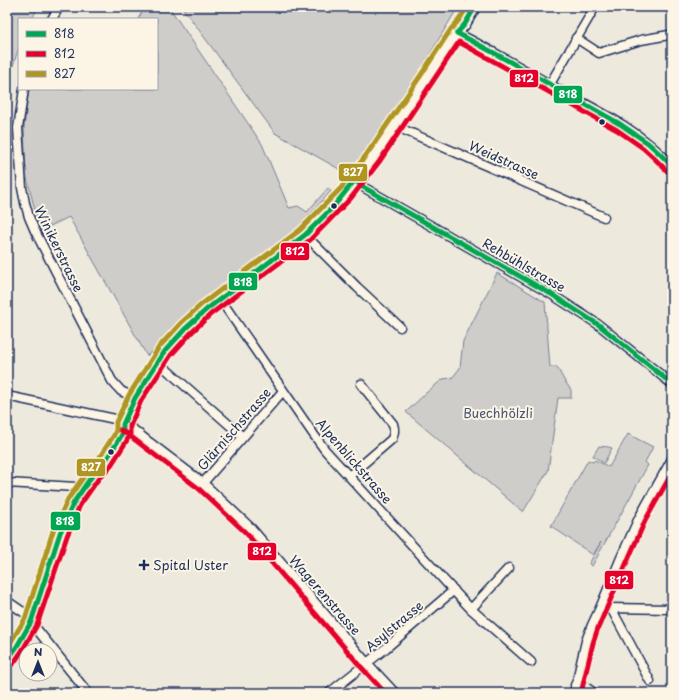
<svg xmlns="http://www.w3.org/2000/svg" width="679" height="700" viewBox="0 0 679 700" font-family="'Playpen Sans',sans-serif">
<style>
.green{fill:#cfcdca;stroke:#757e94}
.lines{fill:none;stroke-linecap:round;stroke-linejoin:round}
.minor-casing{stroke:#1b2f5e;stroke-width:11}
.major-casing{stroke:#1b2f5e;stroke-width:13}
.minor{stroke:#fcf5e5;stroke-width:8}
.major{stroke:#fcf5e5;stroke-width:10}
.bus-1-casing{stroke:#fcf5e5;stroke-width:8}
.bus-2-casing{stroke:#fcf5e5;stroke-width:8}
.bus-3-casing{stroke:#fcf5e5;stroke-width:8}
.bus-1{stroke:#00a651;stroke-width:5}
.bus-2{stroke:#e4002b;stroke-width:5}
.bus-3{stroke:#af9521;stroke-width:5}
.bus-dot{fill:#1b2f5e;stroke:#fcf5e5;stroke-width:1.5}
.labels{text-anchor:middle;stroke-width:4;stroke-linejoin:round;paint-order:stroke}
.street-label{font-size:13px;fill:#1b2f5e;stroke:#fcf5e5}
.park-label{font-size:13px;fill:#485679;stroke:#fcf5e5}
.poi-label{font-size:13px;fill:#1b2f5e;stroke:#fcf5e5;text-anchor:start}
.line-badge{stroke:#fcf5e5;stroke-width:1.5}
.badge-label{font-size:11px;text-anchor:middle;font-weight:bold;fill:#fff}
</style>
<rect width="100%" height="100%" fill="#eee9dd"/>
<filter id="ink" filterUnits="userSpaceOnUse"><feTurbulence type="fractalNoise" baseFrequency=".025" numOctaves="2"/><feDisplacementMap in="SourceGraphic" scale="8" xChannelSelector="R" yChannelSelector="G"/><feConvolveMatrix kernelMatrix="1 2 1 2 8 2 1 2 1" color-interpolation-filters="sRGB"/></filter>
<g filter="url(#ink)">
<g class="green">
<path d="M 7,7 L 35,7 L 36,11 L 32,19 L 19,19 L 19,47 L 10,75 L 7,74 Z"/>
<path d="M 145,7 L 169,7 L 262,144 L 289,208 L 298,206 L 307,212 L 328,188 L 331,191 L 286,241 L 184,318 L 147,356 L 69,217 L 40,231 L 26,174 L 24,127 L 29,89 L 157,89 L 157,19 L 138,19 Z"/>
<path d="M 182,7 L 458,7 L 402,101 L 391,114 L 364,155 L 348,174 L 275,133 Z"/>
<path d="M 497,273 L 545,302 L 550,367 L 557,367 L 564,380 L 571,390 L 571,398 L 558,398 L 548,471 L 523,512 L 406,412 L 426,393 L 443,379 L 452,378 L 460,368 L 463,341 Z"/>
<path d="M 628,434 L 653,447 L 645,462 L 648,465 L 592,566 L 589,564 L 601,542 L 593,555 L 551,526 L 588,460 L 593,462 L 595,460 L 609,467 Z"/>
<path d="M 599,446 C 604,447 607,446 612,448 L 604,463 L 593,456 Z"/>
</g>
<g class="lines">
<g class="minor-casing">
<g id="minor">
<path d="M 52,19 L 59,7"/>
<path d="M 457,33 C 492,51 527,71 561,91 C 601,112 642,132 672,166"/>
<path d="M 576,38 L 599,53 L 641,40 L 669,35"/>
<path d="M 550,84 L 595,7"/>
<path d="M 24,89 L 18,128 L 22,188 L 25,203 L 29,217 L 35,231 L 112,381 L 121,391 L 135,398"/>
<path d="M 395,126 L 604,217"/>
<path d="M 355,180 L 363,187 L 551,294 L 599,325 L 672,384"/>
<path d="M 305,235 L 357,287 L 400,327"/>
<path d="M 220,299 L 314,435 L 325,450 L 454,591 L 471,609 L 531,662"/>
<path d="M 158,362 L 243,437"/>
<path d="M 7,396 L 115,419 L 134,430 L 149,442 L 203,483 L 252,529 L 367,663 L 395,693"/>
<path d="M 349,476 L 392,439 C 394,433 395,430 393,424 L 361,384"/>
<path d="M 7,483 L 76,487 L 82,489"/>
<path d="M 203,483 L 283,391"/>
<path d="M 7,601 L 29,616 L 31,622 L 88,693"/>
<path d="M 607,608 L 672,609"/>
<path d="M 611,608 L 650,681"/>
<path d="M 471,609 L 509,568"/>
<path d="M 575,685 L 587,688 L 594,693"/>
<path d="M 329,693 L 386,648 L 454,590"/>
<path d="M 574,693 L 586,641 L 592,625 L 600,608 L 620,560 L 639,518 L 672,459"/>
</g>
</g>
<g class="major-casing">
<path id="major" d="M 7,660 L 16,648 L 31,622 L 60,533 L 74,502 L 94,473 L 102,466 L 120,438 L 123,432 L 123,424 L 135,398 L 165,351 L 186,328 L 207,309 L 305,235 L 346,193 L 373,158 L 427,79 L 457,33 L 465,24 L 475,7"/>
</g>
<use href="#minor" class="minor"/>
<use href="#major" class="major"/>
<g class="bus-1-casing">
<g id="bus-1">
<path d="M 457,33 L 496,54 L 620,124 L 648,143 L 660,154 L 672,166"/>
<path d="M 457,33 L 465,24 L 475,7"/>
<path d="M 355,180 L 363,187 L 551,294 L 599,325 L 672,384"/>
<path d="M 7,660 L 16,648 L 31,622 L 60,533 L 74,502 L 94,473 L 102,466 L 120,438 L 123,432 L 123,424 L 135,398 L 165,351 L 186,328 L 207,309 L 305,235 L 334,206 L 355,180"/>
</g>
</g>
<g class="bus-2-casing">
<g id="bus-2">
<path d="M 120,430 L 130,436 L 198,488 L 247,534 L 362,668 L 385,693"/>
<path d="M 13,664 L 22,651 L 37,625 L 67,536 L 80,505 L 99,478 L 108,470 L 126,442 L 130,434 L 130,426 L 141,401 L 171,355 L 191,333 L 211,314 L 310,240 L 351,198 L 379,162 L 459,42 L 617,130 L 643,148 L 655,159 L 667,171"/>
<path d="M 581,693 L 593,643 L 598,628 L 645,521 L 672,473"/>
</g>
</g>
<g class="bus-3-casing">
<path id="bus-3" d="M 7,648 L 25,619 L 53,531 L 68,499 L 89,469 L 97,461 L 114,435 L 116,430 L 116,422 L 129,395 L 159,347 L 181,323 L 202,304 L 300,230 L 341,188 L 367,154 L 421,75 L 451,29 L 459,20 L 467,7"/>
</g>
<use href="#bus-1" class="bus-1"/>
<use href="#bus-2" class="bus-2"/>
<use href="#bus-3" class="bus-3"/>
</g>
</g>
<g class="bus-dot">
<circle cx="602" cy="122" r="3.5"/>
<circle cx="334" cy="206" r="3.5"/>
<circle cx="111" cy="452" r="3.5"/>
<path d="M142 559h4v4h4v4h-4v4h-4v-4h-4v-4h4z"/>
</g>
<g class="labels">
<g class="street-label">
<text transform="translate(504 160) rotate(24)" y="5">Weidstrasse</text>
<text transform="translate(59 249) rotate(64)" y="5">Winikerstrasse</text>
<text transform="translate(524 265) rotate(30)" y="5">Rehbühlstrasse</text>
<text transform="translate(234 429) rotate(-49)" y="5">Glärnischstrasse</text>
<text transform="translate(354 461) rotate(49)" y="5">Alpenblickstrasse</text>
<text transform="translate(325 595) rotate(49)" y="5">Wagerenstrasse</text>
<text transform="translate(394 626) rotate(-40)" y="5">Asylstrasse</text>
</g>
<g class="park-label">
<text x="498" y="418">Buechhölzli</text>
</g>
<g class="poi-label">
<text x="153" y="570">Spital Uster</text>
</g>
</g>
<g class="line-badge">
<rect x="509" y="69" width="30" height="19" rx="4" fill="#e4002b"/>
<rect x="553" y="85" width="30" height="19" rx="4" fill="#00a651"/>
<rect x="338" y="163" width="30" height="19" rx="4" fill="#af9521"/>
<rect x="280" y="242" width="30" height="19" rx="4" fill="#e4002b"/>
<rect x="228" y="272" width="30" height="19" rx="4" fill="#00a651"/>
<rect x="76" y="458" width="30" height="19" rx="4" fill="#af9521"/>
<rect x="50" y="511" width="31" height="20" rx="4" fill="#00a651"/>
<rect x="247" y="542" width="30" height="19" rx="4" fill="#e4002b"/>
<rect x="604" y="570" width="30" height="20" rx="4" fill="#e4002b"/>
</g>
<g class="badge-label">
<text x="524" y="82">812</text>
<text x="568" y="98">818</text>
<text x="353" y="176">827</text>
<text x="295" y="255">812</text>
<text x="243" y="286">818</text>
<text x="91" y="471">827</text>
<text x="65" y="525">818</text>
<text x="262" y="555">812</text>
<text x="619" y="584">812</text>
</g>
<rect width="679" height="700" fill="none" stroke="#fcf5e5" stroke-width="24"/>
<rect x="12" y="12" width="655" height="676" fill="none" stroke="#1b2f5e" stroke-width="1.5" filter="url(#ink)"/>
<rect x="18" y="18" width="140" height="72" fill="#fcf5e5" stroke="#a2a6af"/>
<rect x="26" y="31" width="20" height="6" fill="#00a651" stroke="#a2a6af"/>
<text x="54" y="38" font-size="12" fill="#1b2f5e">818</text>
<rect x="26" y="51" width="20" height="6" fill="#e4002b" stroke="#a2a6af"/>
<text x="54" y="58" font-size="12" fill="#1b2f5e">812</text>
<rect x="26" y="71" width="20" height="6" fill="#af9521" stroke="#a2a6af"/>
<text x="54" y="78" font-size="12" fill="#1b2f5e">827</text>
<g transform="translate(38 662)"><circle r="19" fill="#fcf5e5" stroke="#a2a6af"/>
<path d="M0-3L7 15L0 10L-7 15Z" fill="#1b2f5e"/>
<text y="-6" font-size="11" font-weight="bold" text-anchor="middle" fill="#1b2f5e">N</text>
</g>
</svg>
